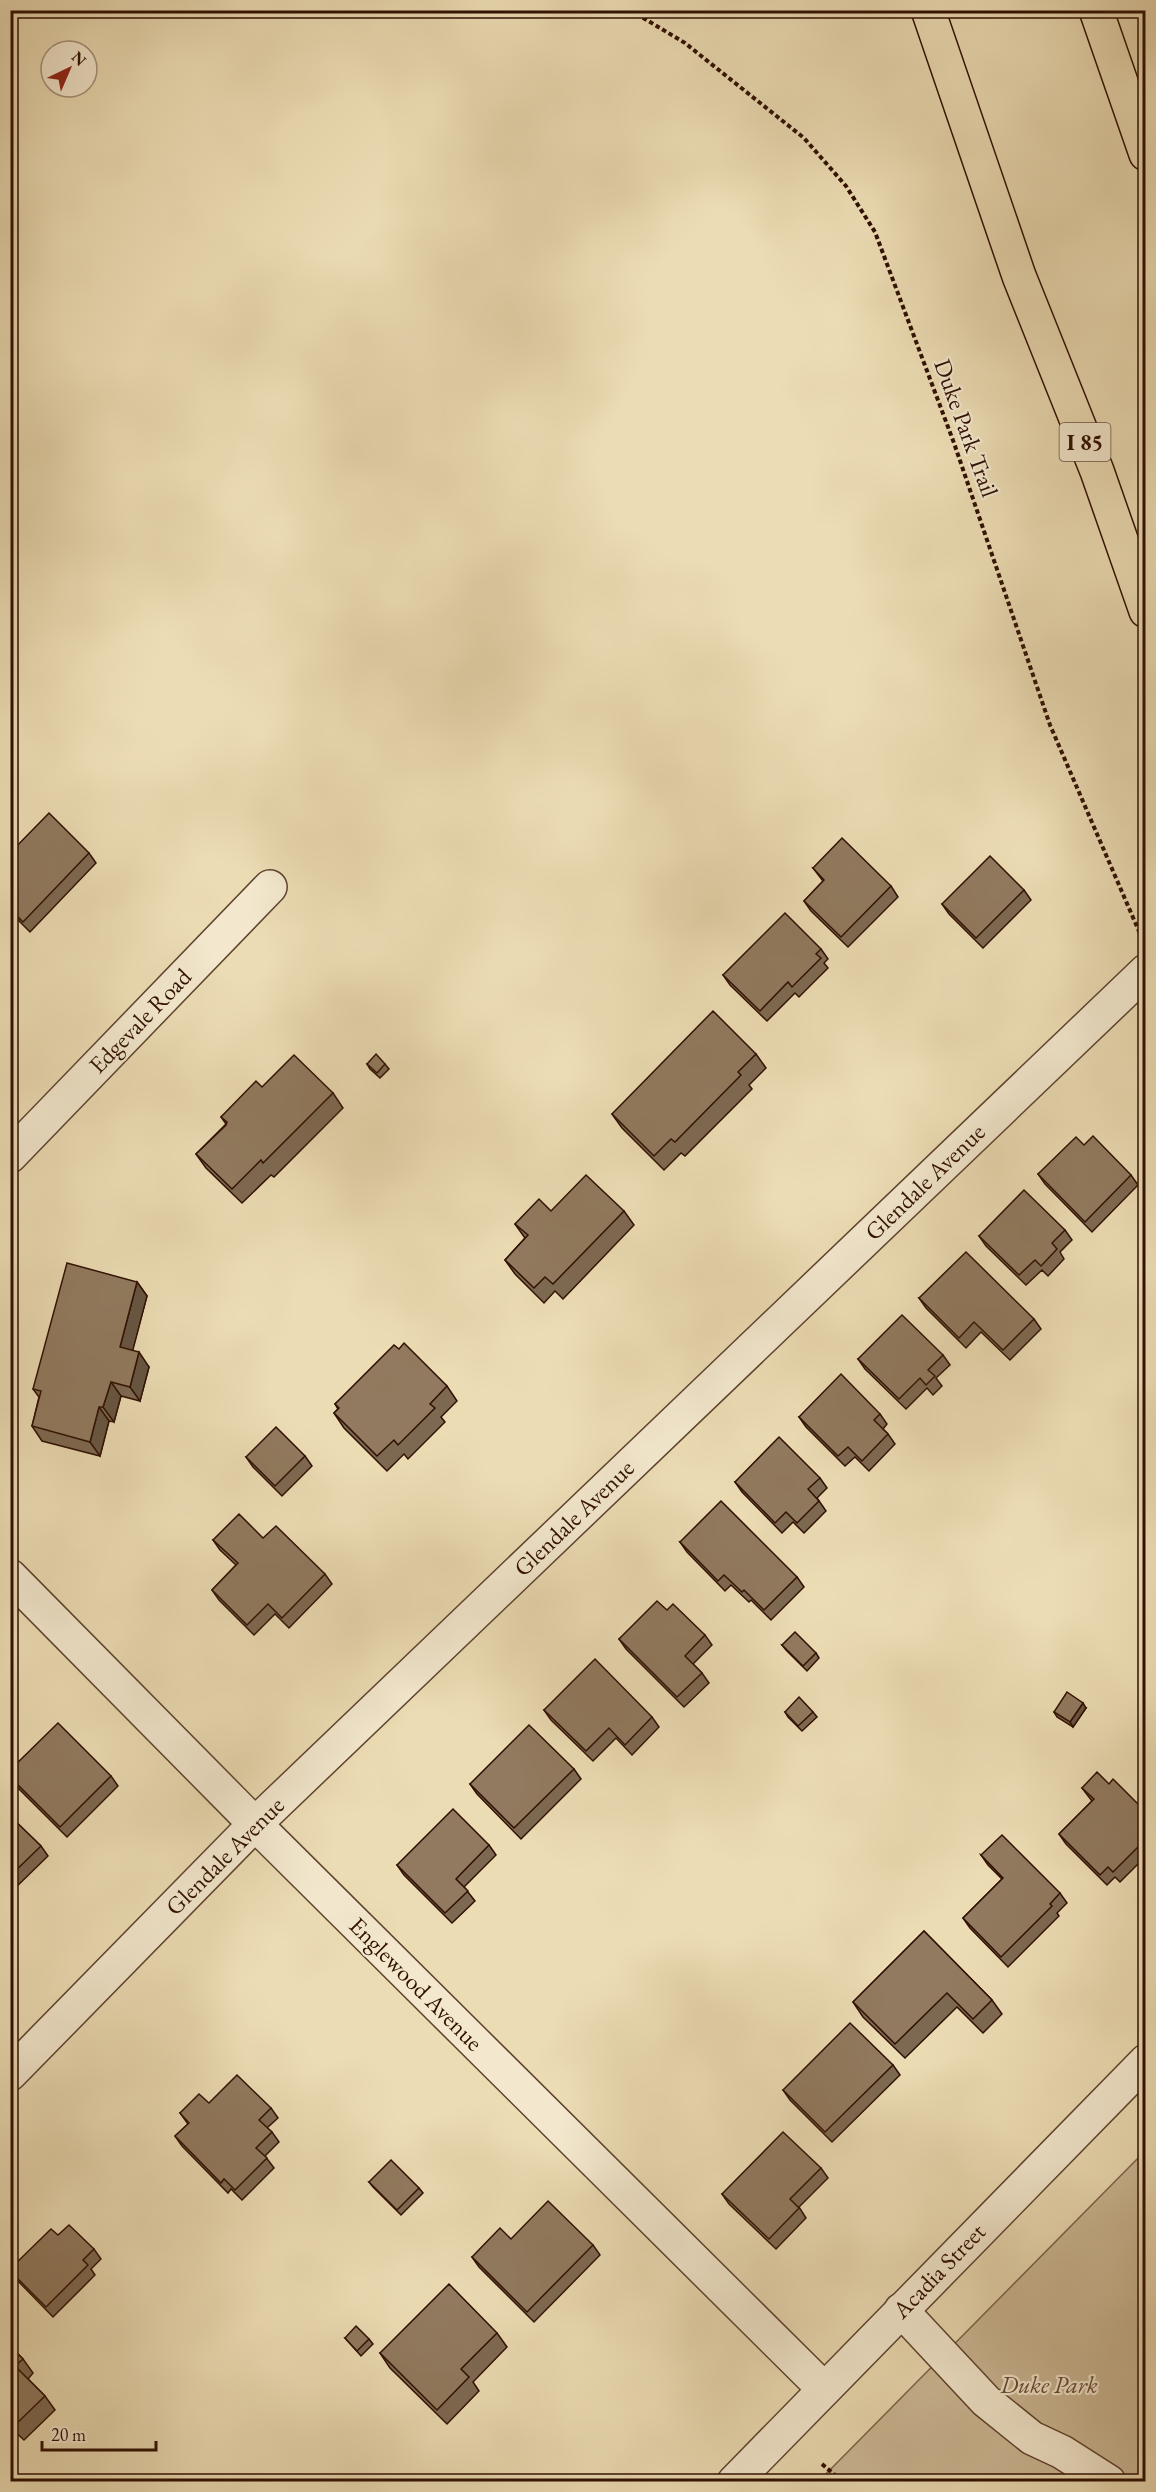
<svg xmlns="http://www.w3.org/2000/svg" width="1156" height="2492" viewBox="0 0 1156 2492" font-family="'EB Garamond',serif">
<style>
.green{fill:#ccb996;stroke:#7e644c;stroke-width:1.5}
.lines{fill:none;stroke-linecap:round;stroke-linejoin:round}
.minor-casing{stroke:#5e422e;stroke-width:36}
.highway-casing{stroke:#2f0f02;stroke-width:36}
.path{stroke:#2f0f02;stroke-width:4;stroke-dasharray:4.5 3;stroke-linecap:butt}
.minor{stroke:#f3e8ce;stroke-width:33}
.highway{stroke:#ecdcb4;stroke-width:33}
.wall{fill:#7d6952;stroke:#2f0f02;stroke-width:1.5}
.shaded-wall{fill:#665542;stroke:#2f0f02;stroke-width:1.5}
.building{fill:#917a5f;stroke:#2f0f02;stroke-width:1.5}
.labels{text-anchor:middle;stroke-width:4.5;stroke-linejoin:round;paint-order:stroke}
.shield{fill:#f3e8ce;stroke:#6a503f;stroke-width:1.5}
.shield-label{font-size:22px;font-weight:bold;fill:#2f0f02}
.street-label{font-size:24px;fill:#2f0f02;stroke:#f3e8ce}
.park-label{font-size:24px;font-style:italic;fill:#664a36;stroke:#f3e8ce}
</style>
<rect width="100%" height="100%" fill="#ecdcb4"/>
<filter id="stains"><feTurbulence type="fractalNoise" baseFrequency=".00333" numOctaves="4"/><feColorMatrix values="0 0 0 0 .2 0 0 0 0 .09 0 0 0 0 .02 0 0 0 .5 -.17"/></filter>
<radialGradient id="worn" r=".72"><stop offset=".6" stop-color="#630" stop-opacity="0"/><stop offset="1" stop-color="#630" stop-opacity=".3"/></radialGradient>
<path class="green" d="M 1145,2151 L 1145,2481 L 819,2481 Z"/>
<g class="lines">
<g class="minor-casing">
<g id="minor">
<path d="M 10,1156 L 270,887"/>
<path d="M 10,1576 L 255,1824 L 824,2389"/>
<path d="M 10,2074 L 255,1824 L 1146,971"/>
<path d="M 901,2310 L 986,2401 L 1032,2438 L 1062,2452 L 1109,2482"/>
<path d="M 734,2482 L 1146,2061"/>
</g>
</g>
<g class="highway-casing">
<g id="highway">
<path d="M 928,10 L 1019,276 L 1097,471 L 1146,611"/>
<path d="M 1096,10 L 1146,154"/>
</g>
</g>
<g class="path">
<path d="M 630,10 L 685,43 L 804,138 L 846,186 L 875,232 L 954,443 L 1050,725 L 1141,936"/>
<path d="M 822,2464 L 843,2482"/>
</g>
<use href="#minor" class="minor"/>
<use href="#highway" class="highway"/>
</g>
<g class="wall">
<path d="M 10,853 L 89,853 L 96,863 L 30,932 L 10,912 Z"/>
<path d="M 813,868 L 891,886 L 898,897 L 848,947 L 811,911 L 804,901 L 823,881 Z"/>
<path d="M 1024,890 L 1031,900 L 983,948 L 949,914 L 942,904 Z"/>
<path d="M 821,949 L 828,959 L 824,963 L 828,968 L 799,997 L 795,993 L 767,1021 L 730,985 L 723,975 Z"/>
<path d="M 756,1054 L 766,1068 L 749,1085 L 752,1089 L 685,1156 L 681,1153 L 664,1170 L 622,1128 L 612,1114 Z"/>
<path d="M 367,1064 L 385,1064 L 389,1069 L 380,1078 L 370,1069 Z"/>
<path d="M 262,1087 L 333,1093 L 343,1108 L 274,1177 L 271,1175 L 242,1203 L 206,1168 L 196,1154 L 226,1124 L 221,1117 Z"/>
<path d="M 1084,1145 L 1131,1175 L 1138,1185 L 1092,1232 L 1045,1184 L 1038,1174 Z"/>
<path d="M 551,1211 L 624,1211 L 634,1225 L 563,1299 L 555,1291 L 544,1303 L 515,1274 L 505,1260 L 525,1238 L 515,1224 Z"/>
<path d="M 1065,1230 L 1072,1240 L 1060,1252 L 1064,1259 L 1048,1276 L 1042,1270 L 1026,1285 L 986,1246 L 979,1236 Z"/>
<path d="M 137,1282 L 147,1296 L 132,1351 L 149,1367 L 140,1401 L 121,1396 L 114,1422 L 109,1421 L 100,1456 L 42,1441 L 32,1426 L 39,1397 L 33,1389 Z"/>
<path d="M 919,1298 L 1034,1319 L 1041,1329 L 1010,1360 L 981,1332 L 966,1348 L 926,1308 Z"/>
<path d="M 399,1349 L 447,1386 L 457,1401 L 441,1417 L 445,1422 L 408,1459 L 404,1454 L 387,1471 L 344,1428 L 334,1413 L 338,1409 L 335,1404 Z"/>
<path d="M 943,1355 L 950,1365 L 936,1378 L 942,1386 L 933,1395 L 927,1388 L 906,1409 L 865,1369 L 858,1359 Z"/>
<path d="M 880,1414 L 887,1424 L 883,1429 L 888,1434 L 895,1444 L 869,1471 L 855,1457 L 845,1466 L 806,1427 L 799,1417 Z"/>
<path d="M 305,1456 L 312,1466 L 282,1496 L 253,1467 L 246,1457 Z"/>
<path d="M 820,1478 L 827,1488 L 817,1498 L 826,1511 L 804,1533 L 793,1522 L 782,1533 L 742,1492 L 735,1482 Z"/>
<path d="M 263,1538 L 325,1574 L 332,1584 L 289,1628 L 275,1614 L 254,1635 L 219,1600 L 212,1590 L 236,1565 L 220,1550 L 213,1540 Z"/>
<path d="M 680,1542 L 797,1577 L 804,1587 L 771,1620 L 751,1600 L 749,1602 L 731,1585 L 725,1591 L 687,1552 Z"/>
<path d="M 667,1610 L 705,1635 L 712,1645 L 693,1664 L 702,1673 L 709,1683 L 684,1707 L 626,1649 L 619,1639 Z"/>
<path d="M 782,1645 L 816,1653 L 819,1658 L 807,1671 L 786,1650 Z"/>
<path d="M 1086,1708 L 1073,1727 L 1057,1717 L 1054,1712 Z"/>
<path d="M 544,1710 L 652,1717 L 659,1727 L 632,1755 L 616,1738 L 593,1761 L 551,1720 Z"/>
<path d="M 785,1712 L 813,1712 L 817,1717 L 802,1731 L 788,1717 Z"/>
<path d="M 574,1769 L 581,1779 L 521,1839 L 477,1794 L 470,1784 Z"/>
<path d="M 10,1770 L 111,1776 L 118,1786 L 67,1837 L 14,1784 L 10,1779 Z"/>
<path d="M 1109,1784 L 1146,1812 L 1146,1856 L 1120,1882 L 1115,1877 L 1107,1885 L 1066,1844 L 1059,1834 L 1092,1801 L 1082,1788 Z"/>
<path d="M 10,1816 L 41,1846 L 48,1856 L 10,1893 Z"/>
<path d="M 489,1845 L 496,1855 L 464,1887 L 475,1901 L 452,1923 L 404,1875 L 397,1865 Z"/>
<path d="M 981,1855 L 1060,1893 L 1067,1903 L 1057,1913 L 1059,1916 L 1008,1967 L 970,1928 L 963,1918 L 1002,1879 L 988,1865 Z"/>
<path d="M 924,1931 L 992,2000 L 1002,2014 L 983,2033 L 957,2007 L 905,2058 L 863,2017 L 853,2002 Z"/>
<path d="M 893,2065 L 900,2075 L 832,2142 L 790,2100 L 783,2090 Z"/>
<path d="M 209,2103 L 271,2108 L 278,2118 L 267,2128 L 272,2132 L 279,2142 L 265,2156 L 274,2168 L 242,2200 L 231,2189 L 228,2193 L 182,2146 L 175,2136 L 188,2124 L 180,2113 Z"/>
<path d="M 821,2168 L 828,2178 L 799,2207 L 806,2218 L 776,2249 L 729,2204 L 722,2194 Z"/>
<path d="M 369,2182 L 419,2188 L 423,2193 L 401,2215 L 373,2187 Z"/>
<path d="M 58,2235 L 94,2249 L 101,2259 L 91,2269 L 95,2275 L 53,2317 L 17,2280 L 10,2272 Z"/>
<path d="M 593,2245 L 600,2255 L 534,2322 L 479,2267 L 472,2257 Z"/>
<path d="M 497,2333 L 507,2347 L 473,2382 L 479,2391 L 447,2424 L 390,2368 L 380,2353 Z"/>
<path d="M 345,2338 L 369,2339 L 373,2344 L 361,2356 Z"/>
<path d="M 10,2346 L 23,2359 L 33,2373 L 28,2379 L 45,2396 L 55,2410 L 24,2440 L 10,2427 Z"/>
</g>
<g class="shaded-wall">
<path d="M 137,1282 L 147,1296 L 130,1361 L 120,1347 Z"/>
<path d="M 139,1352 L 149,1367 L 140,1401 L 130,1387 Z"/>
<path d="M 111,1382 L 121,1396 L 114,1422 L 103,1407 Z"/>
<path d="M 99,1407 L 109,1421 L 100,1456 L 90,1442 Z"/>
<path d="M 1083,1703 L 1086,1708 L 1073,1727 L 1070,1722 Z"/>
</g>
<g class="building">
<path d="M 49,813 L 89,853 L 23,922 L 10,909 L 10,853 Z"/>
<path d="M 842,838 L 891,886 L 841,937 L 804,901 L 824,880 L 813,868 Z"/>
<path d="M 990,856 L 1024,890 L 976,938 L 942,904 Z"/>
<path d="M 785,913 L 821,949 L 816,954 L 821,958 L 792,987 L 788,982 L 760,1011 L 723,975 Z"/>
<path d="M 713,1011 L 756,1054 L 738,1072 L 741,1075 L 675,1142 L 671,1139 L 654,1156 L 612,1114 Z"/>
<path d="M 376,1054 L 385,1064 L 377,1073 L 367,1064 Z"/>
<path d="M 294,1055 L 333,1093 L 263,1163 L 261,1160 L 232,1189 L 196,1154 L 226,1125 L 227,1122 L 221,1117 L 256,1081 L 262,1087 Z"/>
<path d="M 1093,1136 L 1131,1175 L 1085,1222 L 1038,1174 L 1076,1137 L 1084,1145 Z"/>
<path d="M 586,1175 L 624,1211 L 553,1284 L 545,1277 L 534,1288 L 505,1260 L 528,1235 L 515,1224 L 539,1199 L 551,1211 Z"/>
<path d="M 1024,1190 L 1065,1230 L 1052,1243 L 1057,1249 L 1041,1266 L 1035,1260 L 1019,1275 L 979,1236 Z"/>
<path d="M 966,1252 L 1034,1319 L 1003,1350 L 974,1322 L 959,1338 L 919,1298 Z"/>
<path d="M 67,1263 L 137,1282 L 120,1347 L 139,1352 L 130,1387 L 111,1382 L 103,1407 L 99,1407 L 90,1442 L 32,1426 L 41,1391 L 33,1389 Z"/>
<path d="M 902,1315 L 943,1355 L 928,1370 L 935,1376 L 926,1385 L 920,1378 L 899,1399 L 858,1359 Z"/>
<path d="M 404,1343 L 447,1386 L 430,1404 L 435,1408 L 398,1445 L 394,1440 L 377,1456 L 334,1413 L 339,1408 L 335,1404 L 394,1345 L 399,1349 Z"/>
<path d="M 841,1374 L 880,1414 L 874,1420 L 888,1434 L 862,1461 L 848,1447 L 838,1456 L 799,1417 Z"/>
<path d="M 276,1427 L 305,1456 L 275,1486 L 246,1457 Z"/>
<path d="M 779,1437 L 820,1478 L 808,1489 L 819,1501 L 797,1523 L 786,1512 L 775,1523 L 735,1482 Z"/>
<path d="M 721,1501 L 797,1577 L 764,1610 L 744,1590 L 742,1592 L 724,1575 L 718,1581 L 680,1542 Z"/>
<path d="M 239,1514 L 263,1538 L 276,1526 L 325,1574 L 282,1618 L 268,1604 L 247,1625 L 212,1590 L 238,1563 L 213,1540 Z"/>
<path d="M 657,1601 L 667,1610 L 673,1604 L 705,1635 L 685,1656 L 702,1673 L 677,1697 L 619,1639 Z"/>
<path d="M 795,1632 L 816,1653 L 803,1666 L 782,1645 Z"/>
<path d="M 595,1659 L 652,1717 L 625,1745 L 609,1728 L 586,1751 L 544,1710 Z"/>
<path d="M 1067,1692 L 1083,1703 L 1070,1722 L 1054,1712 Z"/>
<path d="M 799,1697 L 813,1712 L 798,1726 L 785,1712 Z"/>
<path d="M 58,1723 L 111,1776 L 60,1827 L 10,1777 L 10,1770 Z"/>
<path d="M 529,1725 L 574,1769 L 514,1828 L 470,1784 Z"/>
<path d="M 1097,1772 L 1109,1784 L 1113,1779 L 1146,1812 L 1146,1829 L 1142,1833 L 1146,1836 L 1146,1839 L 1113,1872 L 1108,1867 L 1100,1875 L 1059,1834 L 1094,1799 L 1082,1788 Z"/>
<path d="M 453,1809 L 489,1845 L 456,1879 L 468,1891 L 445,1913 L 397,1865 Z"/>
<path d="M 10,1816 L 41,1846 L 10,1876 Z"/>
<path d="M 1002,1835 L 1060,1893 L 1050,1904 L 1052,1906 L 1001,1957 L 963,1918 L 1003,1878 L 981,1855 Z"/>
<path d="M 924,1931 L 992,2000 L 973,2019 L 947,1993 L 895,2044 L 853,2002 Z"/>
<path d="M 850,2023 L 893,2065 L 825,2132 L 783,2090 Z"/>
<path d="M 237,2075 L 271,2108 L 259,2120 L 272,2132 L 256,2148 L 267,2158 L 235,2190 L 224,2179 L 221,2183 L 175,2136 L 189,2123 L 180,2113 L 199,2094 L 209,2103 Z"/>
<path d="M 783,2132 L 821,2168 L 790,2199 L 799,2208 L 769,2239 L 722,2194 Z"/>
<path d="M 391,2160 L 419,2188 L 397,2210 L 369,2182 Z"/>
<path d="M 548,2201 L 593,2245 L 527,2312 L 472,2257 L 500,2228 L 511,2239 Z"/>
<path d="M 69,2225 L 94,2249 L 83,2260 L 88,2265 L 46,2307 L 10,2271 L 10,2269 L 51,2229 L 58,2235 Z"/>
<path d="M 449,2284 L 497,2333 L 461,2369 L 469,2377 L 437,2410 L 380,2353 Z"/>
<path d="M 356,2326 L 369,2339 L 357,2351 L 345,2338 Z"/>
<path d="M 10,2346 L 23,2359 L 15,2366 L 45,2396 L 14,2426 L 10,2422 Z"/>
</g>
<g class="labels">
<rect class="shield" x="1059.5" y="423" width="51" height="38" rx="4.5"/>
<g class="shield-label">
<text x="1085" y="450">I 85</text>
</g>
<g class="street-label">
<text transform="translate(966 428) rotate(70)" y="8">Duke Park Trail</text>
<text transform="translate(140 1021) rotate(-46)" y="8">Edgevale Road</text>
<text transform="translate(925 1182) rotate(-44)" y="8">Glendale Avenue</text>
<text transform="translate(574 1518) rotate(-44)" y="8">Glendale Avenue</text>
<text transform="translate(225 1856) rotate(-45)" y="8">Glendale Avenue</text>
<text transform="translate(416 1984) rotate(45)" y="8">Englewood Avenue</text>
<text transform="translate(939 2271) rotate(-46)" y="8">Acadia Street</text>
</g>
<g class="park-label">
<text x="1049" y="2393">Duke Park</text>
</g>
</g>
<rect width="1156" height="2492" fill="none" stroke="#ecdcb4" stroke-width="36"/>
<rect x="12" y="12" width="1132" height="2468" fill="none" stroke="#2f0f02" stroke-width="3"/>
<rect x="18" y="18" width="1120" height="2456" fill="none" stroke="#2f0f02" stroke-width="1.5"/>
<g transform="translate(69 69) rotate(44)"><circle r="28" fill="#f3e8ce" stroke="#a5917c" stroke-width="1.5"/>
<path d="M0-4.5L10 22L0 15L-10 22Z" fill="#8f2418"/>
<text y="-9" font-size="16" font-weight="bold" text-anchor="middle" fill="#2f0f02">N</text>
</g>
<path d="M42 2441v9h114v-9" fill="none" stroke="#2f0f02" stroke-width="3"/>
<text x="51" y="2441" font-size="18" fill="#2f0f02" stroke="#f3e8ce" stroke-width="4.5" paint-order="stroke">20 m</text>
<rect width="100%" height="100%" filter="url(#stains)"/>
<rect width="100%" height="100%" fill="url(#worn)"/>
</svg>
